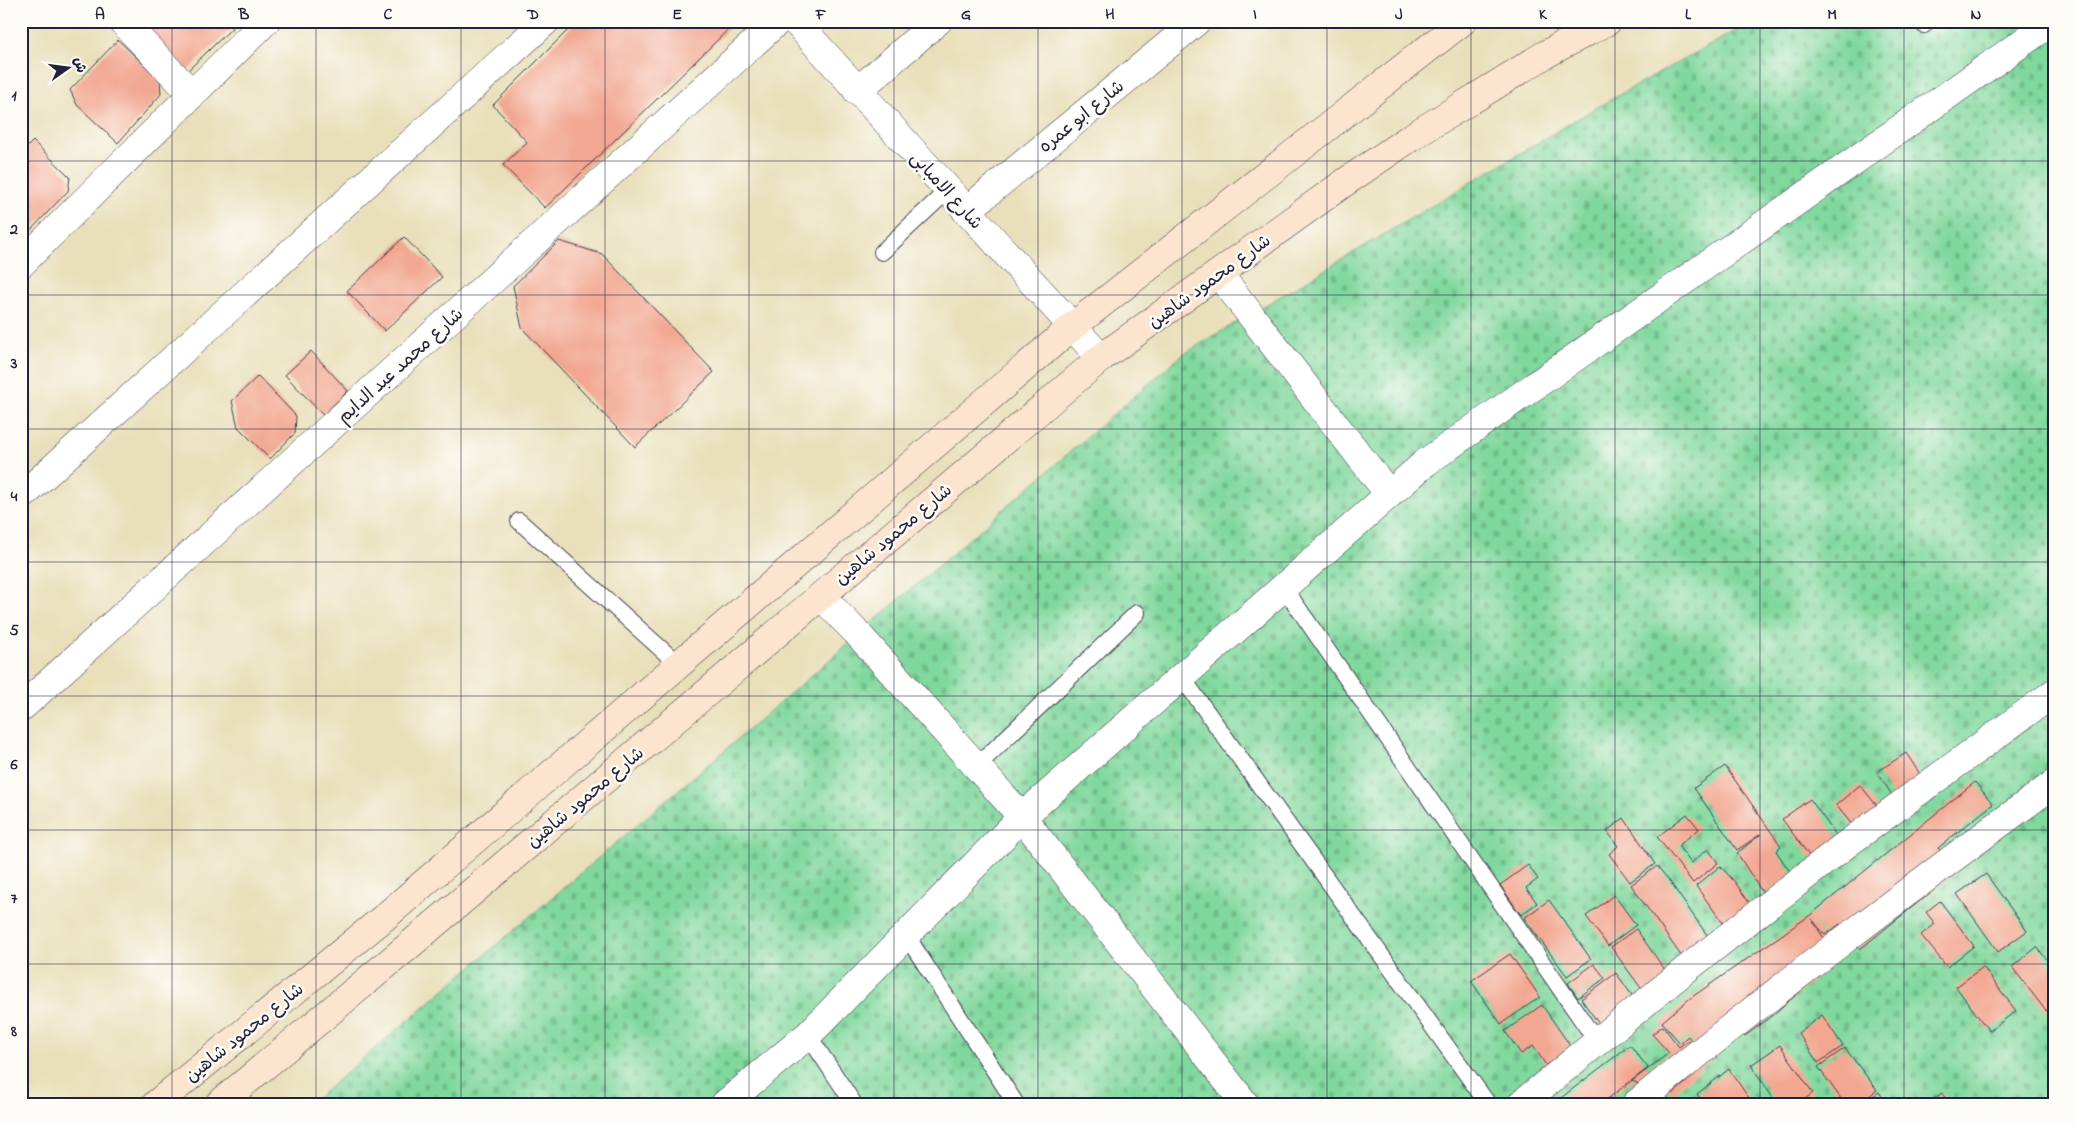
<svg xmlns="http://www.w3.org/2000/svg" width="2076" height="1125" viewBox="0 0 2076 1125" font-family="'Indie Flower','Playpen Sans Arabic',sans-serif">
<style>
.cemetery{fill:url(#cemetery-stones);stroke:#517d6c}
.building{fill:#f2a792}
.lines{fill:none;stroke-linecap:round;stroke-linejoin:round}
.service-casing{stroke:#403e4e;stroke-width:18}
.minor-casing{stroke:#403e4e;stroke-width:29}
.tertiary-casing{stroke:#403e4e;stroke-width:29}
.secondary-casing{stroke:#403e4e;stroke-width:29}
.service{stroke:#fff;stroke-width:16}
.minor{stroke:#fff;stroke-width:28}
.tertiary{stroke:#fff;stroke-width:28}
.secondary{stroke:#fce5cf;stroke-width:28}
.grid{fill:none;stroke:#22223b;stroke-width:1;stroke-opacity:0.55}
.labels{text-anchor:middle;stroke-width:5;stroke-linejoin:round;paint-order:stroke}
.street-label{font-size:18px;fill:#22223b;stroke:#fdfcf7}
.neatline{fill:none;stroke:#22223b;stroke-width:2}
.grid-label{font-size:16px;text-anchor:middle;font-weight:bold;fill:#22223b}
</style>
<defs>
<pattern id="cemetery-stones" width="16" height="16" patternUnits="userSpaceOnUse" patternTransform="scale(1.25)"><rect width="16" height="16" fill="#80d89d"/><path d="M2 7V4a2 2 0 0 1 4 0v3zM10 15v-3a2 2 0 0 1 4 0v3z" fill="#6eb988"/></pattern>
</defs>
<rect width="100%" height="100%" fill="#fdfcf7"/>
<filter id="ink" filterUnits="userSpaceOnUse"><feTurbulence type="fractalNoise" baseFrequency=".02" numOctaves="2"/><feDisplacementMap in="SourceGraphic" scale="10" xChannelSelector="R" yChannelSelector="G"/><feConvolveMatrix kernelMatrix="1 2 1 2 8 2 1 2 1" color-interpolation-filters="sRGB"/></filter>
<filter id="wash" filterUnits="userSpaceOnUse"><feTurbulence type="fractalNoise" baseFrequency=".0096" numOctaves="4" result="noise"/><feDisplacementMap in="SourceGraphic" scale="20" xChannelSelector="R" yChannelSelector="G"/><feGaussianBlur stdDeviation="1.12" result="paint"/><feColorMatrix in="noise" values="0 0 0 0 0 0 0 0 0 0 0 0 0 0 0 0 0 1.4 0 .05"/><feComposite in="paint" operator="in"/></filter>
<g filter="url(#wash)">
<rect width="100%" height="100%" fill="#e9dfba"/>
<path class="cemetery" d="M 1754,21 L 2055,21 L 2055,1104 L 310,1104 L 731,745 L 1182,355 L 1594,109 Z"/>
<g id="blocks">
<g class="building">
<path d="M 132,21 L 226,21 L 232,28 L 183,75 Z"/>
<path d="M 577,21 L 737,21 L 545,208 L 503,165 L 527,142 L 493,105 Z"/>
<path d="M 118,40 L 160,80 L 161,94 L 118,143 L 77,105 L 70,90 Z"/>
<path d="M 33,141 L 70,177 L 68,191 L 25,236 L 21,232 L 21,153 Z"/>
<path d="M 404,237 L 442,277 L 385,331 L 347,291 Z"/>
<path d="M 559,241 L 602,254 L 714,372 L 635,447 L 522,328 L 513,286 Z"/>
<path d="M 311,351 L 348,391 L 323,415 L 285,375 Z"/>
<path d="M 258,376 L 296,416 L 295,433 L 270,459 L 238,427 L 232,401 Z"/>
<path d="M 1906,753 L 1927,785 L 1898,804 L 1877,772 Z"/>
<path d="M 1725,766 L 1781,846 L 1776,851 L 1793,876 L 1764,895 L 1737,853 L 1761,834 L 1737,850 L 1694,788 Z"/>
<path d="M 1975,782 L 1993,804 L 1938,848 L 1956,872 L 1860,949 L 1840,924 L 1825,935 L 1811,918 L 1838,960 L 1764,1022 L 1745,1036 L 1743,1033 L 1708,1062 L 1688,1036 L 1680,1043 L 1662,1022 L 1689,999 L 1809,916 Z"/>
<path d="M 1860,785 L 1882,812 L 1858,832 L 1836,805 Z"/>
<path d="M 1810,799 L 1844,846 L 1817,866 L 1782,819 Z"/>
<path d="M 1687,814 L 1699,829 L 1678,846 L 1691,863 L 1708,849 L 1718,863 L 1693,883 L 1657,837 Z"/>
<path d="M 1624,818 L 1655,864 L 1630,882 L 1609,854 L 1618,846 L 1607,831 Z"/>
<path d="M 1528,865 L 1538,879 L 1526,888 L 1537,903 L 1521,915 L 1500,885 Z"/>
<path d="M 1657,866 L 1668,879 L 1716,948 L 1689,967 L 1631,885 Z"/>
<path d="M 1720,866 L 1735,882 L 1754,910 L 1728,930 L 1696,886 Z"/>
<path d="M 1986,874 L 2027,931 L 1998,952 L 1957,894 Z"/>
<path d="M 1614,895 L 1636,925 L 1608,946 L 1586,916 Z"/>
<path d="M 1549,900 L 1591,959 L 1567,976 L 1524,918 Z"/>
<path d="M 1940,901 L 1974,946 L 1947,967 L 1921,935 L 1935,924 L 1926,912 Z"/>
<path d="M 1636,929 L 1670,977 L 1646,995 L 1611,947 Z"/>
<path d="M 2037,947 L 2055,970 L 2055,1004 L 2046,1011 L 2012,967 Z"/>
<path d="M 1510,954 L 1540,997 L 1501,1024 L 1471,981 Z"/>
<path d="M 1594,964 L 1605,978 L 1578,998 L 1568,983 Z"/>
<path d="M 1983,967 L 2016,1011 L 1989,1031 L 1956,987 Z"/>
<path d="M 1616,973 L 1637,1002 L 1602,1028 L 1581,999 Z"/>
<path d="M 1542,1005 L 1571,1047 L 1546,1065 L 1533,1046 L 1521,1054 L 1505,1031 Z"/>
<path d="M 1822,1015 L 1843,1046 L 1818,1063 L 1798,1033 Z"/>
<path d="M 1663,1026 L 1679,1047 L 1688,1040 L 1707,1063 L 1673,1094 L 1659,1080 L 1639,1084 L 1632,1081 L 1669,1053 L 1652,1034 Z"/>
<path d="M 1630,1045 L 1648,1068 L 1601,1104 L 1553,1104 Z"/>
<path d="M 1780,1045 L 1813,1093 L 1798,1104 L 1777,1104 L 1751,1065 Z"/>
<path d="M 1845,1048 L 1877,1090 L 1859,1104 L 1845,1104 L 1818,1067 Z"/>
<path d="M 1729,1069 L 1753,1104 L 1704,1104 L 1697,1094 Z"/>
<path d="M 1879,1092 L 1887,1104 L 1862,1104 Z"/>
<path d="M 1942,1093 L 1949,1104 L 1927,1104 Z"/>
<path d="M 1610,1098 L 1614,1104 L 1603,1104 Z"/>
</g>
</g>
</g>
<g filter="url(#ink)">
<use href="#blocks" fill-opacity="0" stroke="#403e4e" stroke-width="1"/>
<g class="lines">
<g class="service-casing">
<g id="service">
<path d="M 1922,21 L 1924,25"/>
<path d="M 882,252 L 947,191"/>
<path d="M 519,521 L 679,665"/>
<path d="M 1283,586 L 1597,1042"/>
<path d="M 1181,676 L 1488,1104"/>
<path d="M 977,766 L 1137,613"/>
<path d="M 906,935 L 1016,1104"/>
<path d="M 808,1035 L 854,1104"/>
</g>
</g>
<g class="minor-casing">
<g id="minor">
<path d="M 122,21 L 192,94"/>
<path d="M 857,91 L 938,21"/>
<path d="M 966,211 L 1197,21"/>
<path d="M 21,264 L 266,21"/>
<path d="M 1219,274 L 1388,493"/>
<path d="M 21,497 L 546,21"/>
<path d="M 821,596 L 856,632 L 1022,817 L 1245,1104"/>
<path d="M 21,708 L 778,21"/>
<path d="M 725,1104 L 808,1035 L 1022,817 L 1425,463 L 2053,21"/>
<path d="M 1521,1104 L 1689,967 L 1844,846 L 2055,692"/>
<path d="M 1636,1104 C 1772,992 1913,887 2055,783"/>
</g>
</g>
<g class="tertiary-casing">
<path id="tertiary" d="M 795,21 L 1101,358"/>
</g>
<g class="secondary-casing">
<g id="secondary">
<path d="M 156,1104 L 380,921 L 1073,326 L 1463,21"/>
<path d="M 219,1104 L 405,949 L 1101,358 L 1344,183 L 1410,138 L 1546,54 L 1608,21"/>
</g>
</g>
<use href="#service" class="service"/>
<use href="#minor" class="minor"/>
<use href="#tertiary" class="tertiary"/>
<use href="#secondary" class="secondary"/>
</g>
</g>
<path class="grid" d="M 172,21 L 172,1104M 316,21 L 316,1104M 461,21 L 461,1104M 605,21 L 605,1104M 749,21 L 749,1104M 894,21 L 894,1104M 1038,21 L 1038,1104M 1182,21 L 1182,1104M 1327,21 L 1327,1104M 1471,21 L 1471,1104M 1615,21 L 1615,1104M 1760,21 L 1760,1104M 1904,21 L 1904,1104M 21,161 L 2055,161M 21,295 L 2055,295M 21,429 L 2055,429M 21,562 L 2055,562M 21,696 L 2055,696M 21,830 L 2055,830M 21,964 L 2055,964"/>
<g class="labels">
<g class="street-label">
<text transform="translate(1081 116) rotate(-39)" y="6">شارع ابو عمره</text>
<text transform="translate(947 190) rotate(48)" y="6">شارع الامبابى</text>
<text transform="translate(1209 281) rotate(-36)" y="6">شارع محمود شاهين</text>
<text transform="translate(400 365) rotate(-42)" y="6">شارع محمد عبد الدايم</text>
<text transform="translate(893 534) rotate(-40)" y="6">شارع محمود شاهين</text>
<text transform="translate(585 797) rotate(-40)" y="6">شارع محمود شاهين</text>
<text transform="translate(244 1032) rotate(-39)" y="6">شارع محمود شاهين</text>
</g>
</g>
<rect width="2076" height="1125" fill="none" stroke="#fdfcf7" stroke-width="55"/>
<g transform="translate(68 68) rotate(76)" stroke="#fdfcf7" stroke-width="4" paint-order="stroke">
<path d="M0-4L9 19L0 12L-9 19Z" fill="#22223b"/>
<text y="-8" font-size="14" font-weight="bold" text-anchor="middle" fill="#22223b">ش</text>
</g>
<rect x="28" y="28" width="2020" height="1070" class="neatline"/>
<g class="grid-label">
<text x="100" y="19">A</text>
<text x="244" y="19">B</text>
<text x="388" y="19">C</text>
<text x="533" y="19">D</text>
<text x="677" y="19">E</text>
<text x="821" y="19">F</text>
<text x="966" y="19">G</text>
<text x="1110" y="19">H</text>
<text x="1255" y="19">I</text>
<text x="1399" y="19">J</text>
<text x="1543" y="19">K</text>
<text x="1688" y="19">L</text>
<text x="1832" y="19">M</text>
<text x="1976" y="19">N</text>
<text x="14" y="100">1</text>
<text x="14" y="234">2</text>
<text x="14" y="368">3</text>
<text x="14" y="501">4</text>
<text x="14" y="635">5</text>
<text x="14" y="769">6</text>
<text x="14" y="903">7</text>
<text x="14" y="1036">8</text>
</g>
</svg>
